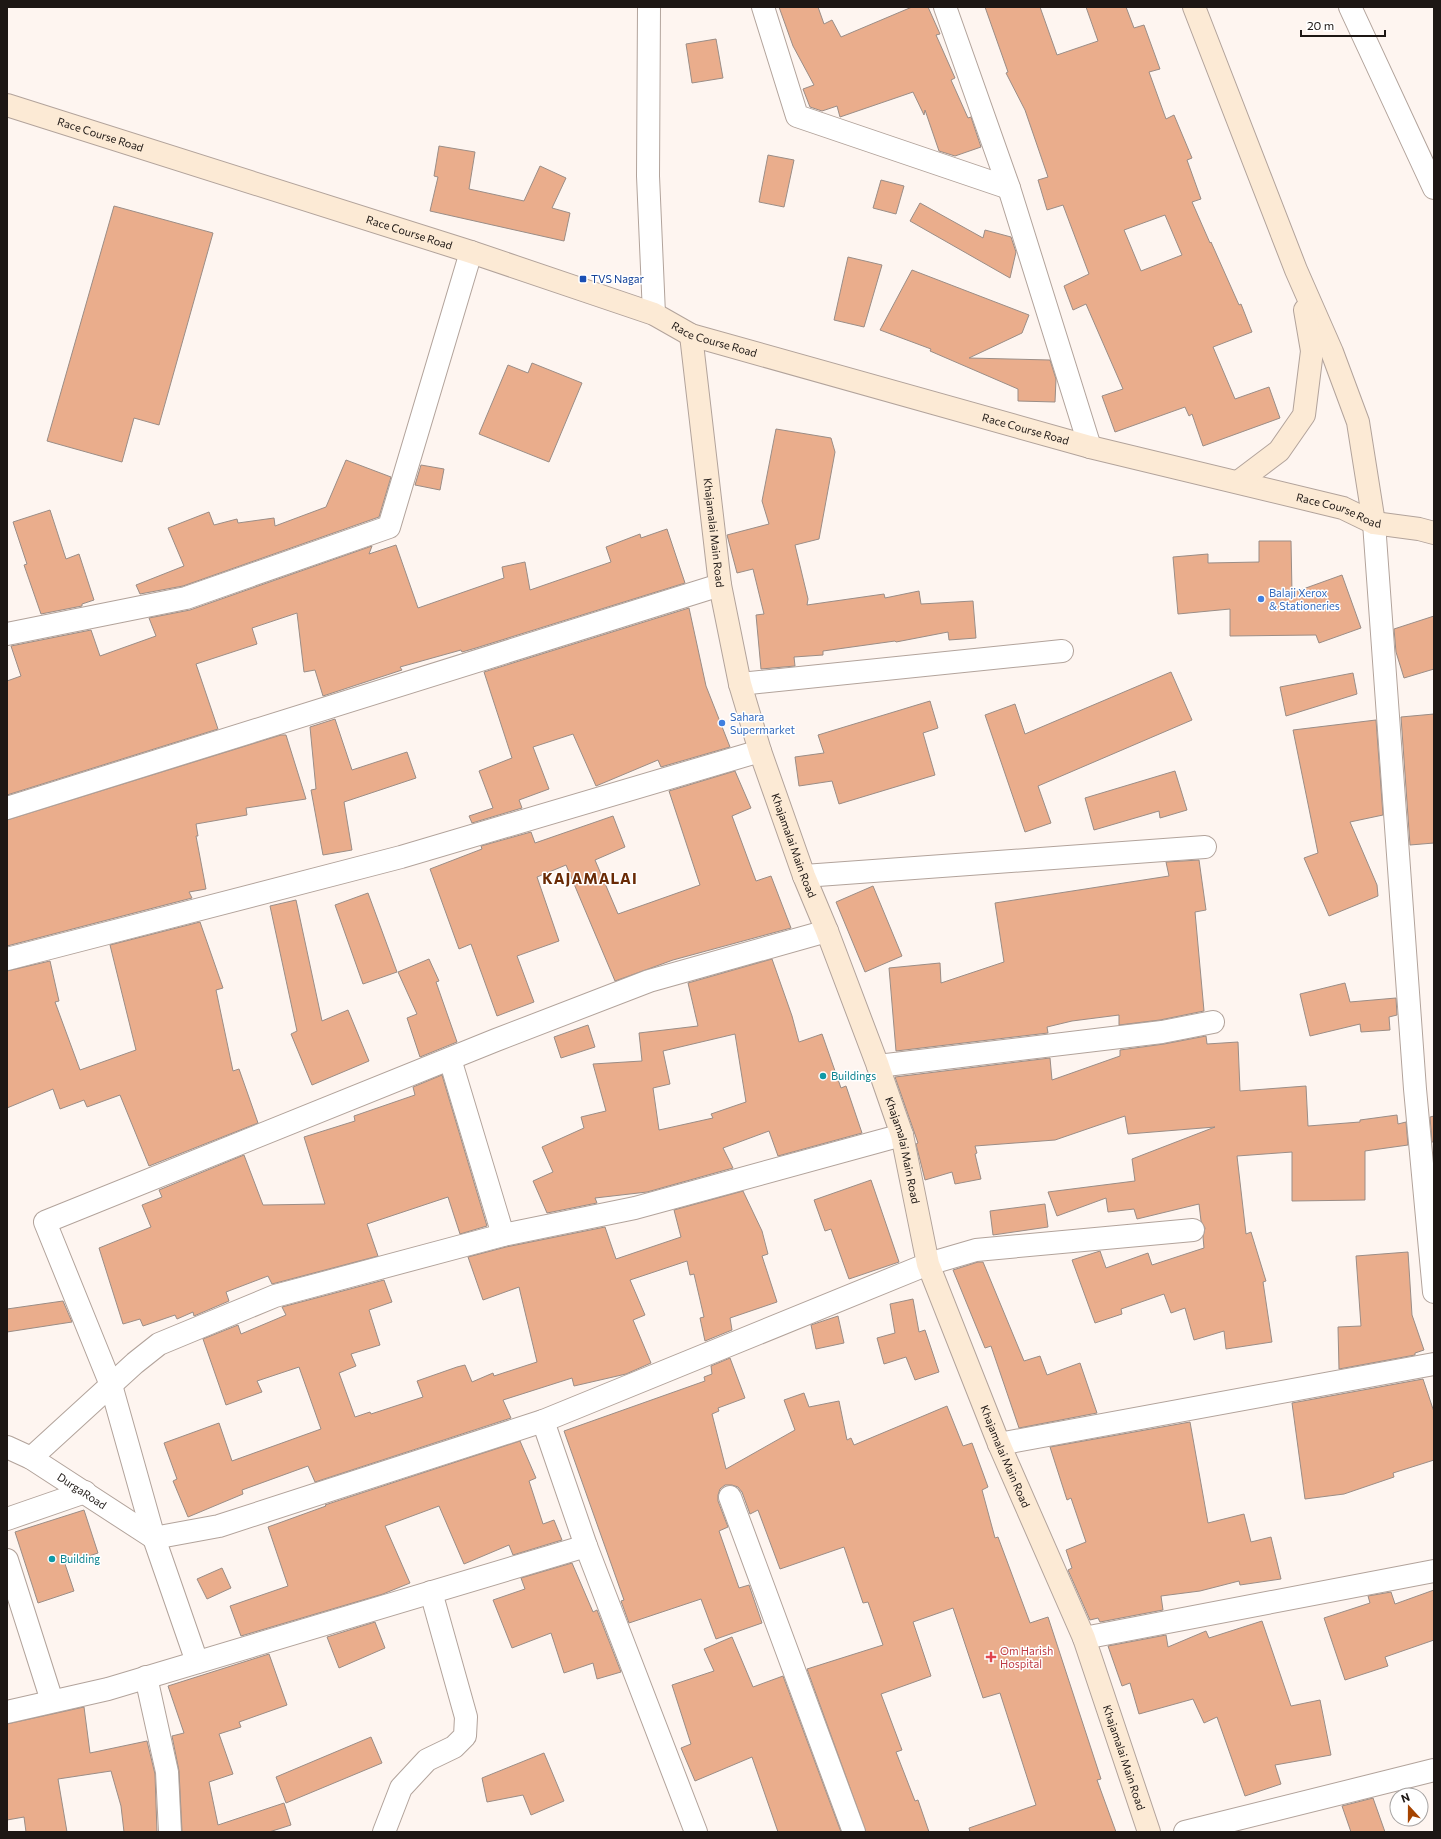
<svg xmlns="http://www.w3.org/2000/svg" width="1441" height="1839" viewBox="0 0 1441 1839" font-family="Commissioner,sans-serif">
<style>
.building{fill:#eaad8c;stroke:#9b8d86;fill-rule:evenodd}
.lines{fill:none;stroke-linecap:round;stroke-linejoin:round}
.street-casing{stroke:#b2a39b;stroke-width:24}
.secondary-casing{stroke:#b2a39b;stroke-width:24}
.street{stroke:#fff;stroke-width:22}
.secondary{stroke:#fcead5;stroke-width:22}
.transit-dot{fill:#1a4fb4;stroke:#fff;stroke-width:1.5}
.shop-dot{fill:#3f7fe0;stroke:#fff;stroke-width:1.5}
.culture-dot{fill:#0f9aa8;stroke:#fff;stroke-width:1.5}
.health-dot{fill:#e0444e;stroke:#fff;stroke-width:1.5}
.labels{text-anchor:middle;stroke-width:3;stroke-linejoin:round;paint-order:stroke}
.street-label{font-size:11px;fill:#1d1714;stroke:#fff}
.transit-label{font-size:11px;fill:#164399;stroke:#fff;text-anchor:start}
.shop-label{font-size:11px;fill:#366cbe;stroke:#fff;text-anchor:start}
.culture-label{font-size:11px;fill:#0d838f;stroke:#fff;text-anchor:start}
.health-label{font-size:11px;fill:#be3a42;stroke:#fff;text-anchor:start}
.district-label{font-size:15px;font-weight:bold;letter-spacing:1px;fill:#692a05;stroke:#fff}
</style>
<rect width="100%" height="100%" fill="#fef5f0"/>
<g class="building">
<path d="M 779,7 L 818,7 L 824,24 L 832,20 L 841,37 L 912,7 L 928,7 L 940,34 L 936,35 L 955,78 L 951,80 L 968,118 L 971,117 L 981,147 L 955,156 L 939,151 L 925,110 L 924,115 L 913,92 L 840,117 L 837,106 L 822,111 L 810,107 L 803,89 L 814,85 L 793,46 Z"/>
<path d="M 985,7 L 1040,7 L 1057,55 L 1098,41 L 1086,7 L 1126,7 L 1134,28 L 1144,25 L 1160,69 L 1149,72 L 1166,119 L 1174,115 L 1192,158 L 1187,160 L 1201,199 L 1192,202 L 1210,243 L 1211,242 L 1239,305 L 1241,304 L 1252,332 L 1213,347 L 1235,399 L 1269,387 L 1280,418 L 1203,446 L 1192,414 L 1189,416 L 1185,407 L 1115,432 L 1102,396 L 1123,389 L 1086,304 L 1073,310 L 1064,286 L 1089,274 L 1063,205 L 1047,210 L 1038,180 L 1048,177 L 1025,110 L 1006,73 L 1008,72 ZM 1165,215 L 1182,255 L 1141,271 L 1124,230 Z"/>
<path d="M 716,39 L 723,78 L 692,83 L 686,44 Z"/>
<path d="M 439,146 L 475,152 L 469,189 L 524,201 L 540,166 L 566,178 L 552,208 L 570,213 L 564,241 L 430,211 L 438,177 L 434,176 Z"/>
<path d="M 768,155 L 794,160 L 784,207 L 759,202 Z"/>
<path d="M 881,180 L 904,186 L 896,214 L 873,208 Z"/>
<path d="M 920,203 L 983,238 L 985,230 L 1011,237 L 1016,252 L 1010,278 L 910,221 Z"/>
<path d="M 114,206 L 213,233 L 159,425 L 134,418 L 122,462 L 47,441 Z"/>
<path d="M 848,257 L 882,265 L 864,327 L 834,320 Z"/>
<path d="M 912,270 L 1029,315 L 1022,333 L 969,358 L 1050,360 L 1056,379 L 1055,402 L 1018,401 L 1018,389 L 930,351 L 931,349 L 880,330 Z"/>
<path d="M 532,363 L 582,383 L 549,462 L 479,434 L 508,365 L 528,373 Z"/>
<path d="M 776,429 L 831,438 L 835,452 L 819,539 L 795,545 L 808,599 L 807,605 L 884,594 L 885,598 L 919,591 L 921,604 L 973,601 L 976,638 L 949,640 L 948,632 L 896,642 L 895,641 L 823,651 L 823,655 L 794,657 L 795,666 L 761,669 L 756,615 L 764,614 L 753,569 L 737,573 L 727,535 L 769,524 L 762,501 Z"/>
<path d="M 346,460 L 391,477 L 379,517 L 183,586 L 140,594 L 136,585 L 184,566 L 168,528 L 209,512 L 214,525 L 237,519 L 238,523 L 274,518 L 275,526 L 326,507 Z"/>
<path d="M 421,465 L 444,469 L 440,490 L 415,485 Z"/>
<path d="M 50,510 L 66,559 L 79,554 L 94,600 L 82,604 L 82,606 L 41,614 L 24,565 L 27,564 L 13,522 Z"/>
<path d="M 667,529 L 685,583 L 476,648 L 462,652 L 461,650 L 400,667 L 402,670 L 323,696 L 315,670 L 304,672 L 297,613 L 252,628 L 257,644 L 196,664 L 218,729 L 7,795 L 7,681 L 21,676 L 11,646 L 91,630 L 100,656 L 156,636 L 149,618 L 190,610 L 372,546 L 369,554 L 396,545 L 418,608 L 504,578 L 502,567 L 525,562 L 530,590 L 611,562 L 606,547 L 640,534 L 641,538 Z"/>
<path d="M 1259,541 L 1291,541 L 1292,593 L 1342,575 L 1361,628 L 1319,643 L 1316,635 L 1230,636 L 1230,609 L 1178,614 L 1173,557 L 1208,554 L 1208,563 L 1259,562 Z"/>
<path d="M 689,608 L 706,686 L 730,747 L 661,767 L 658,760 L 596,786 L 573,734 L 533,747 L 549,789 L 519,800 L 522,808 L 472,823 L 469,816 L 493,808 L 479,771 L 512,758 L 484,672 Z"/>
<path d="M 1434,616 L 1434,669 L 1404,678 L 1396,652 L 1394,629 Z"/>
<path d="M 1171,672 L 1192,720 L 1038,786 L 1051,823 L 1025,832 L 985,715 L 1015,704 L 1025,734 Z"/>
<path d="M 1353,673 L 1357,694 L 1286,716 L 1280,687 Z"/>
<path d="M 930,701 L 938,728 L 923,733 L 935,775 L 839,804 L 832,781 L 799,786 L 795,757 L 824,753 L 818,735 Z"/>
<path d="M 1434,714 L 1434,843 L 1410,845 L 1401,717 Z"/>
<path d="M 335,719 L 352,770 L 407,752 L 416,778 L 344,802 L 352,850 L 323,855 L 311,790 L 316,789 L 310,727 Z"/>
<path d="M 1376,720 L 1383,815 L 1350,822 L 1377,885 L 1378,896 L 1329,916 L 1304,858 L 1318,853 L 1293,730 Z"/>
<path d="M 281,735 L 286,735 L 306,799 L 246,808 L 247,815 L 196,824 L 198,836 L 196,836 L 206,889 L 189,892 L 192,898 L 7,946 L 7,820 Z"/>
<path d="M 735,771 L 751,808 L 732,816 L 756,881 L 771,876 L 791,928 L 673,960 L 615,981 L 566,865 L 537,877 L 559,941 L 517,956 L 534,1002 L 497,1016 L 471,944 L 459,949 L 430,869 L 482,849 L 481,846 L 531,832 L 535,843 L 613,816 L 625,847 L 595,860 L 618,914 L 700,885 L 669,791 Z"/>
<path d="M 1175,771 L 1187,810 L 1160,818 L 1159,811 L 1094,830 L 1085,798 Z"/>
<path d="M 1199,860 L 1206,910 L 1195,912 L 1204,1011 L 1160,1020 L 1119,1025 L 1119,1015 L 1072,1021 L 1047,1027 L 1048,1033 L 896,1051 L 889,968 L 940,963 L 941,983 L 1004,962 L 995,903 L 1169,876 L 1166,862 Z"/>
<path d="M 873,886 L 902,956 L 865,972 L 836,902 Z"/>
<path d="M 368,893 L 397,972 L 363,984 L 335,905 Z"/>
<path d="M 296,900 L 322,1021 L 348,1010 L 369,1061 L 312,1085 L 291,1034 L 297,1031 L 270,906 Z"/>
<path d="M 200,922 L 223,988 L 216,990 L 233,1071 L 239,1069 L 258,1123 L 149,1166 L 120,1095 L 87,1107 L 84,1100 L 60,1109 L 53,1089 L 7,1108 L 7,971 L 50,961 L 59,1001 L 55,1002 L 80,1070 L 136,1050 L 110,945 Z"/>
<path d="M 429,959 L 439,981 L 436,982 L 457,1042 L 420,1057 L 407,1018 L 417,1014 L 398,972 Z"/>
<path d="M 772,959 L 792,1016 L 799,1042 L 822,1034 L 841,1088 L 846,1086 L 862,1133 L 778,1156 L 769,1131 L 723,1148 L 733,1168 L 647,1192 L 595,1198 L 597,1203 L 547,1213 L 533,1181 L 553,1172 L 542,1147 L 584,1128 L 581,1117 L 606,1111 L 593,1064 L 642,1061 L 639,1033 L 698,1026 L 688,983 ZM 735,1034 L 746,1102 L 711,1114 L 713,1118 L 659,1130 L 653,1088 L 670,1084 L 663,1051 Z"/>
<path d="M 1345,983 L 1350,1002 L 1396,998 L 1397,1015 L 1389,1017 L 1390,1030 L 1361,1032 L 1360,1024 L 1310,1036 L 1300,994 Z"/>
<path d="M 588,1025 L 595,1047 L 561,1058 L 554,1037 Z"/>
<path d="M 1206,1036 L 1207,1044 L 1238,1042 L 1240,1091 L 1306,1086 L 1308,1126 L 1360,1122 L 1360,1120 L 1397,1115 L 1398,1124 L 1406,1122 L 1408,1145 L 1365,1151 L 1365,1200 L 1292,1201 L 1292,1152 L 1237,1156 L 1246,1234 L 1251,1232 L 1266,1281 L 1263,1282 L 1272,1342 L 1226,1349 L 1224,1331 L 1194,1340 L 1185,1308 L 1171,1313 L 1164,1294 L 1121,1309 L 1122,1314 L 1095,1323 L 1072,1260 L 1100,1251 L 1106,1268 L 1148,1253 L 1152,1265 L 1204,1248 L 1203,1237 L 1205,1228 L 1201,1221 L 1199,1204 L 1137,1219 L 1134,1209 L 1108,1212 L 1106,1198 L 1057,1216 L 1048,1192 L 1135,1181 L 1132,1159 L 1215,1127 L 1128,1134 L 1125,1116 L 1055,1140 L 975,1146 L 977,1153 L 975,1154 L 981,1179 L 955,1184 L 952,1172 L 925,1180 L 916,1144 L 918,1143 L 895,1077 L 1050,1058 L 1052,1080 L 1120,1056 L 1120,1050 L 1164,1044 Z"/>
<path d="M 442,1075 L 487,1226 L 460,1234 L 448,1197 L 367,1224 L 378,1256 L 272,1284 L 268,1276 L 226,1292 L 229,1301 L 194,1316 L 193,1312 L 177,1319 L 175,1315 L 143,1326 L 140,1319 L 123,1324 L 99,1248 L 151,1227 L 142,1205 L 162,1197 L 159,1190 L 244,1155 L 263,1205 L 325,1204 L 304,1137 L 355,1121 L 354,1116 L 415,1095 L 413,1087 Z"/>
<path d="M 1434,1116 L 1434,1142 L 1432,1142 L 1430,1117 Z"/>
<path d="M 871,1180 L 899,1262 L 849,1279 L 831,1229 L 825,1231 L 814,1200 Z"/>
<path d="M 743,1191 L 762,1231 L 768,1254 L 762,1256 L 777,1302 L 730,1318 L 732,1330 L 705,1341 L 700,1318 L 704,1317 L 694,1274 L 690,1275 L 687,1261 L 630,1280 L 645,1315 L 633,1320 L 651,1363 L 626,1374 L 574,1386 L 572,1378 L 503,1400 L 511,1418 L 315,1482 L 308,1466 L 242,1490 L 243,1494 L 188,1517 L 173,1481 L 177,1479 L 164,1443 L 219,1423 L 232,1461 L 321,1429 L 299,1367 L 257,1381 L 262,1392 L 226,1405 L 203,1339 L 238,1325 L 241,1334 L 286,1315 L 282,1307 L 384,1280 L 392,1302 L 369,1310 L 380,1345 L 351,1354 L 356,1366 L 339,1373 L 355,1417 L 370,1412 L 371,1414 L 423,1397 L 417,1381 L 457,1367 L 465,1365 L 472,1382 L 493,1373 L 494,1376 L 537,1362 L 519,1287 L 483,1300 L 468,1257 L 506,1247 L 605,1227 L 616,1259 L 681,1237 L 674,1210 Z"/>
<path d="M 1045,1204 L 1048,1227 L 993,1235 L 990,1211 Z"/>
<path d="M 1408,1252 L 1412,1315 L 1424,1350 L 1415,1353 L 1415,1355 L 1339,1369 L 1338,1327 L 1361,1326 L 1356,1256 Z"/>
<path d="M 978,1262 L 983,1262 L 1024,1361 L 1040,1356 L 1047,1375 L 1080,1363 L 1097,1413 L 1019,1428 L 991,1346 L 985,1348 L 953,1270 Z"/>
<path d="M 913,1299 L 919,1332 L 925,1330 L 939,1372 L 915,1380 L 906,1357 L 884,1364 L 877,1338 L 895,1333 L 890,1304 Z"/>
<path d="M 63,1301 L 72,1322 L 7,1332 L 7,1309 Z"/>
<path d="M 838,1316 L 844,1343 L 816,1349 L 811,1325 Z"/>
<path d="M 730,1358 L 745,1398 L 718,1408 L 719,1411 L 712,1414 L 726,1469 L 795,1430 L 784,1400 L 804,1393 L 809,1407 L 839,1401 L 847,1440 L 851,1438 L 854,1445 L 947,1406 L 963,1446 L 972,1443 L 988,1487 L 982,1490 L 995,1538 L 998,1537 L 1030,1623 L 1048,1617 L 1101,1779 L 1097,1780 L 1116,1832 L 970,1832 L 969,1828 L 1036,1805 L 1000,1693 L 983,1698 L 953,1608 L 913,1622 L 931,1676 L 881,1694 L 902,1750 L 896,1752 L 915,1801 L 918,1800 L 929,1832 L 866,1832 L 807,1669 L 883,1645 L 868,1602 L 863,1603 L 844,1547 L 780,1569 L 758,1510 L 750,1514 L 742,1492 L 738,1487 L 732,1485 L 725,1485 L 720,1489 L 718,1495 L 718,1501 L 728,1527 L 719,1531 L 739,1588 L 749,1585 L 762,1623 L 716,1639 L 701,1599 L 629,1623 L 621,1601 L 624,1600 L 564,1431 L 705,1381 L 704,1377 L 712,1374 L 711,1366 Z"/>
<path d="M 1423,1379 L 1434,1412 L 1434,1460 L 1393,1473 L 1394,1477 L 1344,1494 L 1305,1499 L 1292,1403 Z"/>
<path d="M 1190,1422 L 1208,1523 L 1244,1514 L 1251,1542 L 1271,1537 L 1281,1579 L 1240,1585 L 1239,1581 L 1200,1591 L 1161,1596 L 1163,1610 L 1100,1622 L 1098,1618 L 1090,1620 L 1068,1570 L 1072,1568 L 1066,1550 L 1086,1542 L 1071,1498 L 1067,1500 L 1050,1447 Z"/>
<path d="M 520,1441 L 536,1478 L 529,1481 L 543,1524 L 554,1520 L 562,1540 L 513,1555 L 509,1545 L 464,1564 L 439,1506 L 385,1526 L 410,1583 L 383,1594 L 241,1636 L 230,1606 L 288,1586 L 268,1527 L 326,1506 L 325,1505 Z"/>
<path d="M 84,1510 L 98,1553 L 65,1564 L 74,1591 L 38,1603 L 15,1532 Z"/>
<path d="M 572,1563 L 593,1612 L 597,1610 L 621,1672 L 597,1679 L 593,1663 L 564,1673 L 551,1633 L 512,1648 L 493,1600 L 525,1589 L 521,1578 Z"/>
<path d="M 222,1568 L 231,1588 L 207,1599 L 197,1579 Z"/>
<path d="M 1434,1590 L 1434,1640 L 1385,1657 L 1388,1666 L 1345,1680 L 1324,1618 L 1370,1603 L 1368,1596 L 1391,1592 L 1395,1604 Z"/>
<path d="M 1262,1621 L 1291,1706 L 1320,1700 L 1331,1755 L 1275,1765 L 1281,1784 L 1245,1796 L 1217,1717 L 1204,1723 L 1193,1699 L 1139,1714 L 1130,1683 L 1122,1686 L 1108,1646 L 1166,1635 L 1168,1647 L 1206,1631 L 1209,1638 Z"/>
<path d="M 375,1622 L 385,1648 L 339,1668 L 327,1637 Z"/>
<path d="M 732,1637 L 753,1687 L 783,1676 L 841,1832 L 778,1832 L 752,1757 L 695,1781 L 681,1748 L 691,1744 L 672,1685 L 714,1671 L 704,1649 Z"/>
<path d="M 269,1654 L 287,1705 L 239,1722 L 241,1727 L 219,1734 L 233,1774 L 209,1782 L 218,1825 L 284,1803 L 291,1825 L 269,1832 L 182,1832 L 179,1771 L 172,1736 L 184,1733 L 168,1686 Z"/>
<path d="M 84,1707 L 90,1753 L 147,1741 L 155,1774 L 157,1832 L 124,1832 L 121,1806 L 111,1771 L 58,1779 L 67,1832 L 26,1832 L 24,1817 L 7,1820 L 7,1724 Z"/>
<path d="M 371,1737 L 382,1763 L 286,1803 L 276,1777 Z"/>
<path d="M 544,1753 L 564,1801 L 531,1815 L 523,1795 L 487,1802 L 482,1778 Z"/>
<path d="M 1373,1798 L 1385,1832 L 1351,1832 L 1342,1806 Z"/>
</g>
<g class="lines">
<g class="street-casing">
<g id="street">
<path d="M 649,7 L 648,176 L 654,314"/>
<path d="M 763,7 L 797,116 L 1009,188"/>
<path d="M 945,7 L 1009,188 L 1090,447"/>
<path d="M 1350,7 L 1434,188"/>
<path d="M 1374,523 L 1415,1089 L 1434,1292"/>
<path d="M 7,634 L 186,598 L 389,527 L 471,252"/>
<path d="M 740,684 L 1062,651"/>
<path d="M 7,808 L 720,585"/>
<path d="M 804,876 L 1205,847"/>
<path d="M 7,959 L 401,857 L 760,751"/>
<path d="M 450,1059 L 503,1235"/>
<path d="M 878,1066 L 1162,1032 L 1213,1022"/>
<path d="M 543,1421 L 586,1546 L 696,1832"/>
<path d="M 999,1444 L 1434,1364"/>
<path id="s1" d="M 7,1447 L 31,1458 L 154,1538 L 219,1526 L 543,1421 L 928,1264 L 976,1250 L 1193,1230"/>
<path d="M 31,1458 L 135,1363 L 159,1344 L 275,1296 L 503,1235 L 635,1208 L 902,1135"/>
<path d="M 730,1497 L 854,1832"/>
<path d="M 7,1519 L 85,1492"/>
<path d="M 7,1560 L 52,1701"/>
<path d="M 1084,1638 L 1434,1571"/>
<path d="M 197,1662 L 154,1538 L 111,1385 L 45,1222 L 496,1040 L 649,981 L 827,931"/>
<path d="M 146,1677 L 167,1772 L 170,1832"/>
<path d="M 7,1712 L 108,1689 L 586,1546"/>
<path d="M 384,1832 L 401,1788 L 427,1760 L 454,1747 L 465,1736 L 466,1717 L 431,1592"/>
<path d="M 1185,1832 L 1434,1770"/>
</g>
</g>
<g class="secondary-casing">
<g id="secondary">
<path d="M 1194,7 L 1296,270 L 1332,352 L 1358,422 L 1374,523"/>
<path id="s2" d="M 7,105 L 471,252 L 654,314 L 691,335 L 1090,447 L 1343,508 L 1374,523 L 1419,529 L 1434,533"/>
<path id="s3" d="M 691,335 L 720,585 L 740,684 L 760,751 L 804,876 L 827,931 L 878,1066 L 902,1135 L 928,1264 L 999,1444 L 1084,1638 L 1149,1832"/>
<path d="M 1238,482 L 1279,451 L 1304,415 L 1312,351 L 1305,310"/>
</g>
</g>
<use href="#street" class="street"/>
<use href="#secondary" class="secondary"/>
</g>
<rect class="transit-dot" x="579" y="275" width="8" height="8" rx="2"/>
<g class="shop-dot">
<circle cx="1261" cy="599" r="4"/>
<circle cx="722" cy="723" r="4"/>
</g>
<g class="culture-dot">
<circle cx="823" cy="1076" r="4"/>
<circle cx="52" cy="1559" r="4"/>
</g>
<path class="health-dot" d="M989 1651h4v4h4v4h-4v4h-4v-4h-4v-4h4z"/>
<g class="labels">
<g class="street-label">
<text dy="4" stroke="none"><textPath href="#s2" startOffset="98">Race Course Road</textPath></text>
<text dy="4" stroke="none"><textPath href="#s2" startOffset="422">Race Course Road</textPath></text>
<text dy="4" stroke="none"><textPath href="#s2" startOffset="746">Race Course Road</textPath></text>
<text dy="4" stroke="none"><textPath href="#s2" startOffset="1070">Race Course Road</textPath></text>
<text dy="4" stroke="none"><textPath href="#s2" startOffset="1394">Race Course Road</textPath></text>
<text dy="4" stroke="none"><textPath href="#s3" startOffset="199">Khajamalai Main Road</textPath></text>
<text dy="4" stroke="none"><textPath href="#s3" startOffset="523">Khajamalai Main Road</textPath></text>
<text dy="4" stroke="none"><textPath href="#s3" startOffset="847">Khajamalai Main Road</textPath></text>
<text dy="4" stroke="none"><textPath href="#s3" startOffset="1171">Khajamalai Main Road</textPath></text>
<text dy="4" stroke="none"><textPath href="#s1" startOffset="87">DurgaRoad</textPath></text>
<text dy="4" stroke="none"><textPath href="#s3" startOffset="1495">Khajamalai Main Road</textPath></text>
</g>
<g class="transit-label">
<text x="591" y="283">TVS Nagar</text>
</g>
<g class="shop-label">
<text x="1269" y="597">Balaji Xerox<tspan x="1269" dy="13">&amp; Stationeries</tspan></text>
<text x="730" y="721">Sahara<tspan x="730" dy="13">Supermarket</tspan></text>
</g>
<g class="culture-label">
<text x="831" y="1080">Buildings</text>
<text x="60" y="1563">Building</text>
</g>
<g class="health-label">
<text x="1000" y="1655">Om Harish<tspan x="1000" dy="13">Hospital</tspan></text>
</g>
<g class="district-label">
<text x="590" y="884">KAJAMALAI</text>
</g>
</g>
<rect width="1441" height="1839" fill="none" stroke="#1d1714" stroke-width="16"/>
<g transform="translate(1409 1807) rotate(339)"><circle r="19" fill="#ffffff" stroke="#a5a2a1"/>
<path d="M0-3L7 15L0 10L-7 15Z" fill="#a54300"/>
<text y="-6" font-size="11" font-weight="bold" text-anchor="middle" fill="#1d1714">N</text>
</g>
<path d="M1301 30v6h84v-6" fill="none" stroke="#1d1714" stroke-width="2"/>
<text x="1307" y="30" font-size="12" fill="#1d1714" stroke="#ffffff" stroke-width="3" paint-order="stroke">20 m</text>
</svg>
